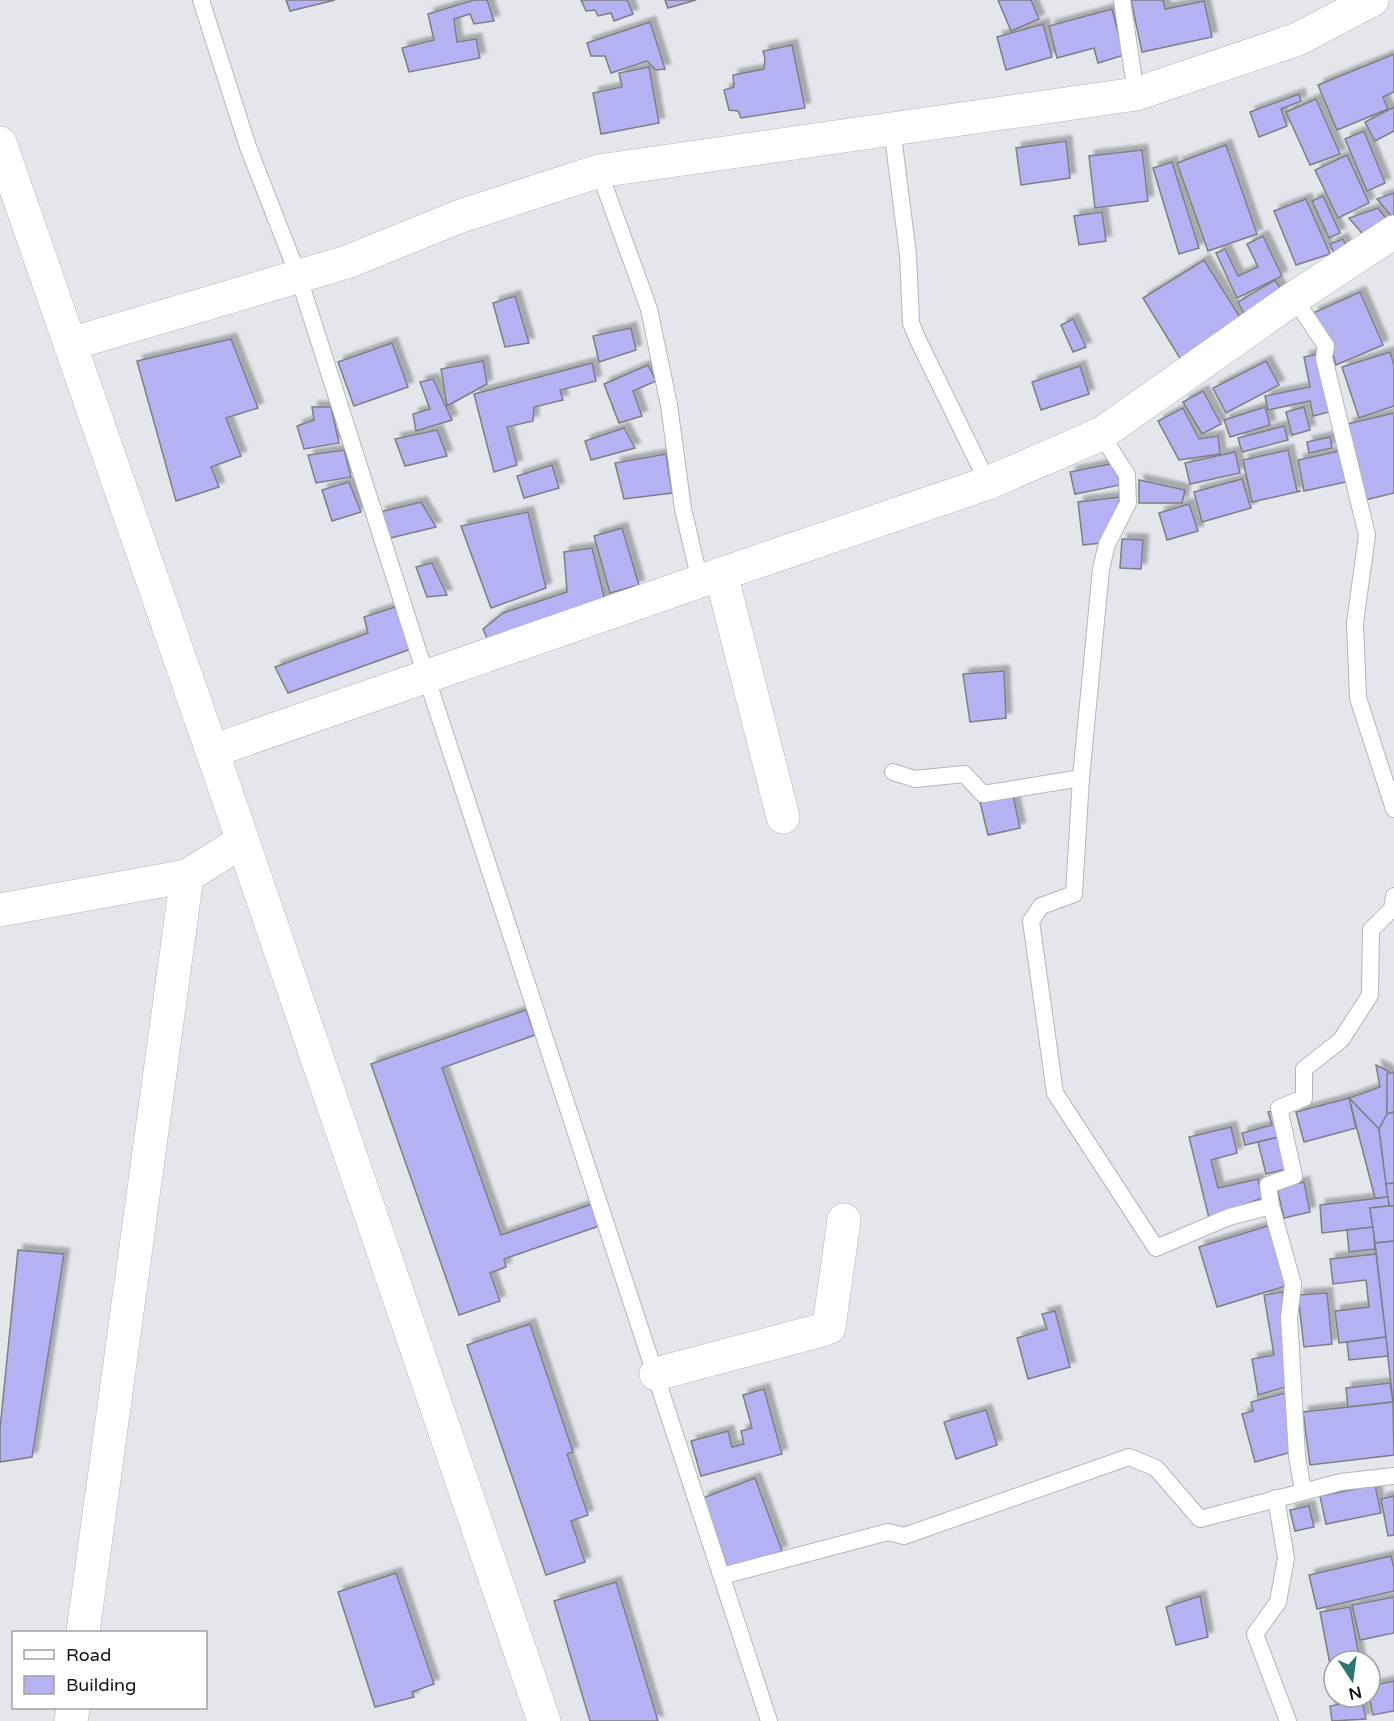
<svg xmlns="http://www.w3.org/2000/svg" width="1394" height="1721" viewBox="0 0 1394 1721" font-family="'Varela Round',sans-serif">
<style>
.building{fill:#b5b2f4;stroke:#7e7e83;stroke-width:1.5;filter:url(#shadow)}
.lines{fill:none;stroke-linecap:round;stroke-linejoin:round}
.lane-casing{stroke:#b3b6bb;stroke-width:18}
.street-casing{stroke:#b3b6bb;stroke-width:34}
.secondary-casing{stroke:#b3b6bb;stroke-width:34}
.lane{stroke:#fff;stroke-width:16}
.street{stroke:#fff;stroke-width:33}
.secondary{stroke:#fff;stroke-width:33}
</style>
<defs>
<filter id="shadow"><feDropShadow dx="5.5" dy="-5.5" stdDeviation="1.5" flood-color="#0004"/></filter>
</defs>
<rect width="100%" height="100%" fill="#e4e6eb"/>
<g class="building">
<path d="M 286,0 L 335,0 L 290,11 Z"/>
<path d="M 474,0 L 487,0 L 494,21 L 474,24 L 470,14 L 454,19 L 457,42 L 476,39 L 480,58 L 409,72 L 402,48 L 434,40 L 428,14 Z"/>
<path d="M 581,0 L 627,0 L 633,14 L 614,21 L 611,13 L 598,16 L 595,10 L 586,11 Z"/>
<path d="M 665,0 L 696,0 L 668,8 Z"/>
<path d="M 998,0 L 1031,0 L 1039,19 L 1011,31 Z"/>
<path d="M 1131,0 L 1163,0 L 1165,9 L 1204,1 L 1212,37 L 1142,52 Z"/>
<path d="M 1112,9 L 1124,55 L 1098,63 L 1094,48 L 1057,58 L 1049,26 Z"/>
<path d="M 650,22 L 665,69 L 656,70 L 647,61 L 611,73 L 605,56 L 591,56 L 587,43 Z"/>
<path d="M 1043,24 L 1052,57 L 1006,70 L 997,37 Z"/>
<path d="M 792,45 L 805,108 L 741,118 L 738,111 L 729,110 L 724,90 L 734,87 L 733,75 L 764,69 L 765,58 L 763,51 Z"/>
<path d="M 1394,54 L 1394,92 L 1383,97 L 1388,109 L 1337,130 L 1318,85 Z"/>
<path d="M 649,67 L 659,123 L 601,134 L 593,93 L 622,87 L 619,73 Z"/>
<path d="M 1299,94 L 1301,101 L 1281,109 L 1287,126 L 1259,137 L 1250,112 Z"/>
<path d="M 1316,99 L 1340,154 L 1310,165 L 1286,112 Z"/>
<path d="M 1394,107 L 1394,131 L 1375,141 L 1365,122 Z"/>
<path d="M 1364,131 L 1385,183 L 1367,191 L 1345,139 Z"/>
<path d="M 1066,141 L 1070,178 L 1021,185 L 1016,148 Z"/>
<path d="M 1226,145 L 1257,234 L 1208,251 L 1177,163 Z"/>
<path d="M 1142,150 L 1148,201 L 1095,208 L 1089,156 Z"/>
<path d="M 1347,155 L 1369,203 L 1338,218 L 1315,170 Z"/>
<path d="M 1172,162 L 1199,248 L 1179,254 L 1153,168 Z"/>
<path d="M 1394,193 L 1394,219 L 1377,199 Z"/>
<path d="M 1323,196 L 1340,233 L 1329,238 L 1312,201 Z"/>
<path d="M 1306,199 L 1330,254 L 1296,265 L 1274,211 Z"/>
<path d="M 1378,208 L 1390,224 L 1367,239 L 1349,218 Z"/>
<path d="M 1102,212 L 1106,241 L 1079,245 L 1074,216 Z"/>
<path d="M 1263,236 L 1282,276 L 1237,298 L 1216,253 L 1225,249 L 1238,276 L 1258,267 L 1247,244 Z"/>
<path d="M 1343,239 L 1351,257 L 1338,262 L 1330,244 Z"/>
<path d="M 1204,260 L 1243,322 L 1181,360 L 1143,298 Z"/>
<path d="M 1275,280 L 1284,294 L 1246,317 L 1238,302 Z"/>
<path d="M 1360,292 L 1383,345 L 1336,365 L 1328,338 L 1313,313 Z"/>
<path d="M 515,296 L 529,343 L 505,347 L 493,303 Z"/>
<path d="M 1073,319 L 1086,347 L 1073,352 L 1061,325 Z"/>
<path d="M 631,328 L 636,350 L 599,362 L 593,336 Z"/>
<path d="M 231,339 L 258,408 L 226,418 L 241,456 L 211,467 L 219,487 L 176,501 L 137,361 Z"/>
<path d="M 392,343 L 408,387 L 354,406 L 338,362 Z"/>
<path d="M 1390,352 L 1394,365 L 1394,406 L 1359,418 L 1342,367 Z"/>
<path d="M 1318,354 L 1329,412 L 1313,416 L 1310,401 L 1268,410 L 1265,396 L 1310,387 L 1304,357 Z"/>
<path d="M 483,361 L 487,384 L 447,406 L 441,369 Z"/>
<path d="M 1266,361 L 1279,385 L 1226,413 L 1213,388 Z"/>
<path d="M 592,363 L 596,381 L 560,390 L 563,400 L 534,407 L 533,421 L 507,427 L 517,465 L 494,472 L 474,394 Z"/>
<path d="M 648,365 L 656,381 L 633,391 L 642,416 L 619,423 L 604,384 Z"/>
<path d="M 1080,366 L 1089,394 L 1041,410 L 1032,382 Z"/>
<path d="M 433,379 L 452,420 L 416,431 L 413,414 L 430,409 L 420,382 Z"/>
<path d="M 1203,391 L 1221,424 L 1202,434 L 1183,402 Z"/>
<path d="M 312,407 L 331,407 L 339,443 L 304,449 L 297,426 L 314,420 Z"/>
<path d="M 1265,407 L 1270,425 L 1230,437 L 1224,420 Z"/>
<path d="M 1304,407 L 1310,430 L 1292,435 L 1286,412 Z"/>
<path d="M 1183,408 L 1199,439 L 1218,436 L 1220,454 L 1179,460 L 1158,421 Z"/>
<path d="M 1394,413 L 1394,493 L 1365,500 L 1347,424 Z"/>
<path d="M 1284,426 L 1288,440 L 1242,452 L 1238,438 Z"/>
<path d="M 624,428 L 635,448 L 591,460 L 585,441 Z"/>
<path d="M 437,430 L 447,456 L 405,466 L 395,439 Z"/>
<path d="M 1330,437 L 1332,448 L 1309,453 L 1307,442 Z"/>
<path d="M 344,450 L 351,477 L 316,483 L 308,455 Z"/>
<path d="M 1288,450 L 1297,491 L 1301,491 L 1252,502 L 1243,460 Z"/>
<path d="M 1339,451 L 1346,482 L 1304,491 L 1298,460 Z"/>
<path d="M 1235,452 L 1240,473 L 1190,484 L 1185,463 Z"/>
<path d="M 666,454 L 672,493 L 624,499 L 615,463 Z"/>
<path d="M 1115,463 L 1120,485 L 1075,494 L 1070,472 Z"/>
<path d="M 552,465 L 559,488 L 524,498 L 517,476 Z"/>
<path d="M 1242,479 L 1251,508 L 1202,522 L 1194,492 Z"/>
<path d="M 1139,480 L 1185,490 L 1182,503 L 1139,503 Z"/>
<path d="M 349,482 L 361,512 L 332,521 L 322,490 Z"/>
<path d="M 1121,497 L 1102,543 L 1083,545 L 1078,502 Z"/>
<path d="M 421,502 L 436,527 L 386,539 L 380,512 Z"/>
<path d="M 1189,504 L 1198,531 L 1167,540 L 1159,513 Z"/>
<path d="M 528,512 L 546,588 L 491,608 L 461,526 Z"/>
<path d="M 622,528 L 639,585 L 610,593 L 594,536 Z"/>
<path d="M 1122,539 L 1143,540 L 1141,569 L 1120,568 Z"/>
<path d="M 592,548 L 606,604 L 489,643 L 483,629 L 503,613 L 567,592 L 564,552 Z"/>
<path d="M 432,563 L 447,595 L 427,597 L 416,567 Z"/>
<path d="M 395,607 L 411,649 L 288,693 L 275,667 L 368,633 L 364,617 Z"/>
<path d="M 1004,671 L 1006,718 L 970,722 L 963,674 Z"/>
<path d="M 1013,795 L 1020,828 L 988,835 L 980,802 Z"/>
<path d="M 526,1010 L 535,1035 L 442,1068 L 501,1235 L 595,1203 L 602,1225 L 504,1259 L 506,1267 L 490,1273 L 500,1301 L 459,1315 L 371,1064 Z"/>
<path d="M 1376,1065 L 1388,1071 L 1387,1114 L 1379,1129 L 1349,1098 L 1380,1087 Z"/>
<path d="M 1394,1072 L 1394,1112 L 1387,1114 L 1387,1074 Z"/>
<path d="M 1349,1098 L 1379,1129 L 1388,1197 L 1375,1198 Z"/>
<path d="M 1349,1098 L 1356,1128 L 1304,1142 L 1296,1112 Z"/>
<path d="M 1276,1110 L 1283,1136 L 1245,1145 L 1242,1133 L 1272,1125 L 1268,1112 Z"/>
<path d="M 1394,1112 L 1394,1183 L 1386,1184 L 1379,1129 L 1387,1114 Z"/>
<path d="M 1231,1127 L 1237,1153 L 1211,1160 L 1218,1188 L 1258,1179 L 1262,1198 L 1209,1218 L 1189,1137 Z"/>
<path d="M 1283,1136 L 1291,1168 L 1266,1174 L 1258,1142 Z"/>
<path d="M 1304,1182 L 1310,1212 L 1284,1218 L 1277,1188 Z"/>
<path d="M 1394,1183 L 1394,1206 L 1389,1206 L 1386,1184 Z"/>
<path d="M 1388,1197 L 1389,1206 L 1370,1208 L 1373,1227 L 1322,1233 L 1320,1205 Z"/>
<path d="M 1389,1206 L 1394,1206 L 1394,1241 L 1375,1243 L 1370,1208 Z"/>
<path d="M 1271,1225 L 1289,1285 L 1217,1307 L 1199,1247 Z"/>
<path d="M 1373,1227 L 1375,1249 L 1349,1252 L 1347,1230 Z"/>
<path d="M 1394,1241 L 1394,1402 L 1393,1402 L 1375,1243 Z"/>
<path d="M 18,1250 L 64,1254 L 32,1457 L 0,1462 L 0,1429 Z"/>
<path d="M 1376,1254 L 1386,1337 L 1339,1343 L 1335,1311 L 1369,1307 L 1366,1280 L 1333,1284 L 1330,1259 Z"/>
<path d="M 1283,1292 L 1289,1386 L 1258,1395 L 1252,1359 L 1274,1355 L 1264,1295 Z"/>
<path d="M 1327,1293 L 1332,1344 L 1304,1347 L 1298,1295 Z"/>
<path d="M 1055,1311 L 1070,1367 L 1028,1379 L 1017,1338 L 1047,1329 L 1042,1314 Z"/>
<path d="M 530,1324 L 573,1452 L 567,1454 L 588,1515 L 571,1521 L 585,1562 L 546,1575 L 467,1345 Z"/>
<path d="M 1386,1337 L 1388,1356 L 1349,1360 L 1347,1342 Z"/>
<path d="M 1390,1383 L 1393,1402 L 1348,1407 L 1346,1388 Z"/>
<path d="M 764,1389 L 782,1454 L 701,1476 L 691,1441 L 728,1431 L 732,1447 L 744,1444 L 741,1431 L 752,1428 L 743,1395 Z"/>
<path d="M 1289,1392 L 1292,1452 L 1255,1462 L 1242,1414 L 1253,1411 L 1251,1402 Z"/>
<path d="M 1393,1402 L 1394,1455 L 1310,1465 L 1303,1412 Z"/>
<path d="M 986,1410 L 997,1445 L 956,1459 L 944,1422 Z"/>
<path d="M 755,1478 L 782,1551 L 728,1569 L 703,1498 Z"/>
<path d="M 1375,1485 L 1381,1513 L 1326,1524 L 1320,1496 Z"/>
<path d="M 1394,1496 L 1394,1535 L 1388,1536 L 1381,1499 Z"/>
<path d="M 1309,1506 L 1314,1527 L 1295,1531 L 1290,1510 Z"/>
<path d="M 1391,1556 L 1394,1568 L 1394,1591 L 1317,1609 L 1309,1575 Z"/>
<path d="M 396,1573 L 434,1684 L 412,1692 L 414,1697 L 375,1707 L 338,1592 Z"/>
<path d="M 616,1582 L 658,1721 L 590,1721 L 554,1601 Z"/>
<path d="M 1200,1596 L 1208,1637 L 1176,1645 L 1166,1607 Z"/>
<path d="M 1394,1597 L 1394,1633 L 1360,1640 L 1352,1605 Z"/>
<path d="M 1350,1607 L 1360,1661 L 1334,1661 L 1334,1685 L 1320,1612 Z"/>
<path d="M 1394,1681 L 1394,1711 L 1373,1715 L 1369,1697 L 1370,1686 Z"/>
<path d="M 1362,1700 L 1366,1719 L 1332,1721 L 1330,1706 Z"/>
</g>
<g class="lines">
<g class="lane-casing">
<g id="lane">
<path d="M 201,0 L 248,147 L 298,275 L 426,676 L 769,1721"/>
<path d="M 1122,0 L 1136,94"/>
<path d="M 892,128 L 908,255 L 911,323 L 918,340 L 988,483"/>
<path d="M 599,171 L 649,309 L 669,405 L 683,509 L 700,581"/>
<path d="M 1294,298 L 1326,346 L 1324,358 L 1367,535 L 1355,623 L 1358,698 L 1394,809"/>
<path d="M 1101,434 L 1127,475 L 1128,503 L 1107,544 L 1101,569 L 1081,778 L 1074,894 L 1041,906 L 1031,921 L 1055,1093 L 1156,1248 L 1229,1217 L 1271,1206"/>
<path d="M 893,772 L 915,779 L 964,774 L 983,794 L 1081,778"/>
<path d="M 1303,1491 L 1297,1456 L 1289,1318 L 1293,1284 L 1271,1206 L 1268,1185 L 1294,1176 L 1279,1108 L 1304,1098 L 1304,1069 L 1341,1040 L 1370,995 L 1371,930 L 1392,909 L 1394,896"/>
<path d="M 1276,1498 L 1286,1558 L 1278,1602 L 1255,1634 L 1288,1721"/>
<path d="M 722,1576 L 888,1532 L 904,1536 L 1129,1457 L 1156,1468 L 1200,1519 L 1341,1482 L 1394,1476"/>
</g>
</g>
<g class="street-casing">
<g id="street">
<path d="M 70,344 L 347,262 L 458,217 L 599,171 L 1136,94 L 1298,39 L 1372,0"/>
<path d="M 721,574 L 783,817"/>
<path d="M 212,751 L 721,574 L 988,483 L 1101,434 L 1294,298 L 1394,232"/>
<path d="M 656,1374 L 822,1330 L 829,1327 L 844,1220"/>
</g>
</g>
<g class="secondary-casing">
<g id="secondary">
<path d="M 0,143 L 212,751 L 544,1721"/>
<path d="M 0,910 L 187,876 L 243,841"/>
<path d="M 83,1632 L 187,876"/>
<path d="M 71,1721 L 73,1708"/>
</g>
</g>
<use href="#lane" class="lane"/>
<use href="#street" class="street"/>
<use href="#secondary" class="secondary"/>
</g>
<rect x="12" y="1631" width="195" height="78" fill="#ffffff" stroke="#a1a1a2" stroke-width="1.5"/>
<rect x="24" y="1650" width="30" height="9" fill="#ffffff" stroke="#a1a1a2" stroke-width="1.5"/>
<text x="66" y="1661" font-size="18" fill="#141517">Road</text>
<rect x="24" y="1676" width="30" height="18" fill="#b5b2f4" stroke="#a1a1a2" stroke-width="1.5"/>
<text x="66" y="1691" font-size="18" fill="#141517">Building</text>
<g transform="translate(1352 1679) rotate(167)"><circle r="28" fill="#ffffff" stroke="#a1a1a2" stroke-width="1.5"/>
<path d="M0-4.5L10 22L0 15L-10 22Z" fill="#2e7671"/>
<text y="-9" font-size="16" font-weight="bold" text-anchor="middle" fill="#141517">N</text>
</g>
</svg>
